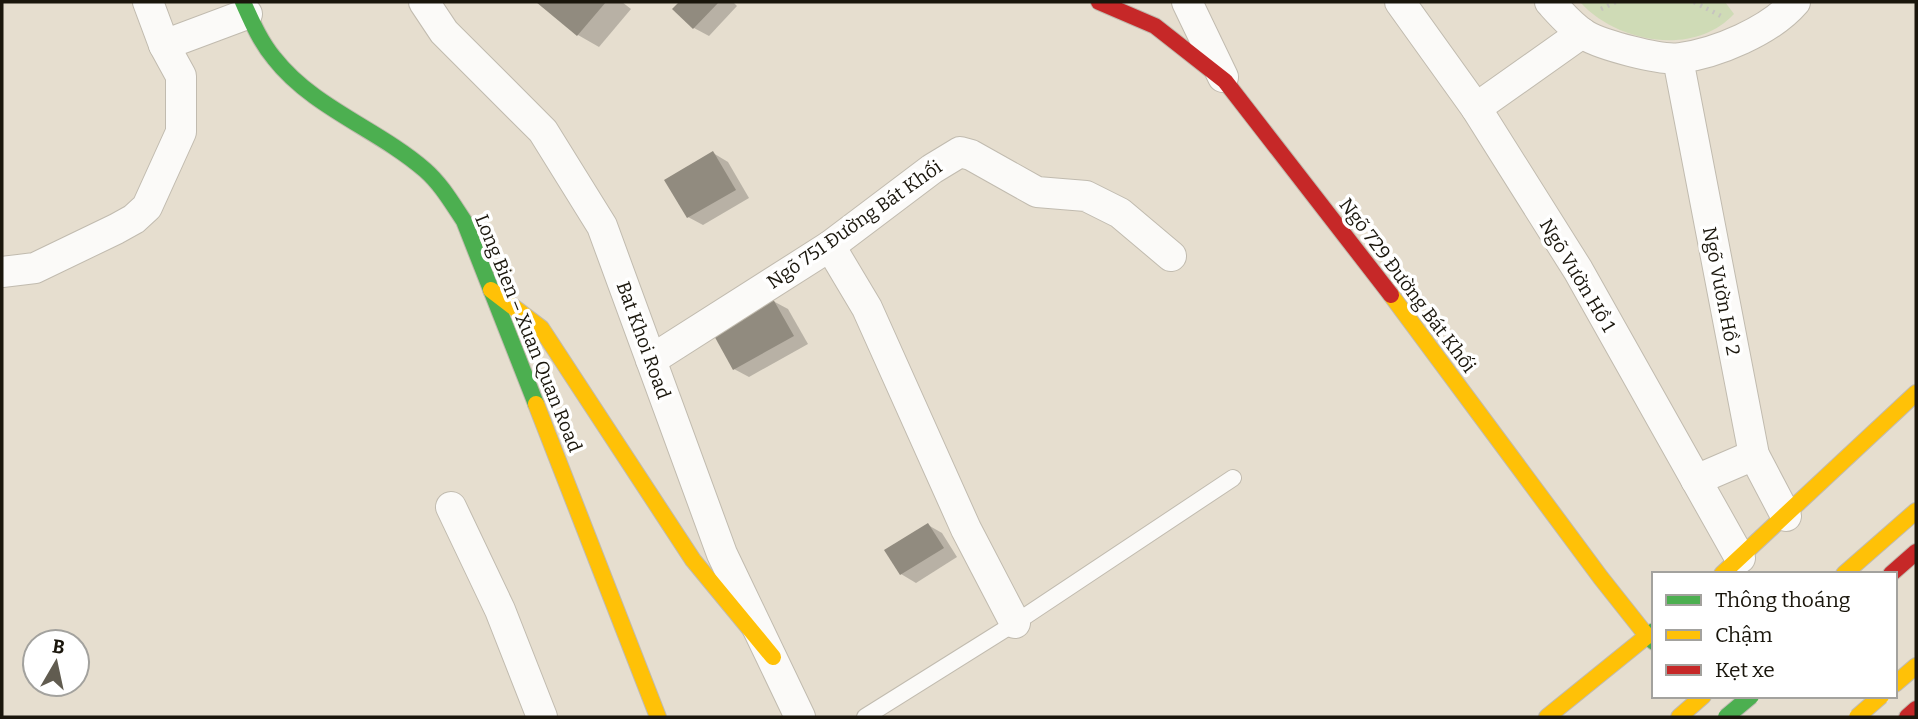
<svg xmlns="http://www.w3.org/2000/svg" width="1918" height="719" viewBox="0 0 1918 719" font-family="Bitter,serif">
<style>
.green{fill:#cfdbb6}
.shadow{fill:#0003}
.building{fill:#918b7f}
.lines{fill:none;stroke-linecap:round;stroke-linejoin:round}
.lane-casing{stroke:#c1bbaf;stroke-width:18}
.street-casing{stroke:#c1bbaf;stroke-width:32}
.fast-casing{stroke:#c1bbaf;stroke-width:18}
.slow-casing{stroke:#c1bbaf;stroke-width:18}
.jam-casing{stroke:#c1bbaf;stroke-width:18}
.path{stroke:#c6c4bf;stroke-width:4.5;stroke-dasharray:2 5;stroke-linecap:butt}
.lane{stroke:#fbfaf8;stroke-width:16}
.street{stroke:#fbfaf8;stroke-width:30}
.fast{stroke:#4caf50;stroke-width:16}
.slow{stroke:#ffc107;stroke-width:16}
.jam{stroke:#c62828;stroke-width:16}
.fast-bridge-casing{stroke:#c0bcb4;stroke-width:18;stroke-linecap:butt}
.slow-bridge-casing{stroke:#c0bcb4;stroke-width:18;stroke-linecap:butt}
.fast-bridge{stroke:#4caf50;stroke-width:16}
.slow-bridge{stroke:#ffc107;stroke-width:16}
.labels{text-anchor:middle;stroke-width:7;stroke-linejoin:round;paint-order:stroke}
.street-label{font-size:19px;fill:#1a160c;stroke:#fff}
</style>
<rect width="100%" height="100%" fill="#e6decf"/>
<path class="green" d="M 1580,2 L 1725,2 L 1734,14 C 1694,57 1617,43 1580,2 Z"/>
<g class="shadow">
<path d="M 538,2 L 622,2 L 631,9 L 599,47 L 578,35 Z"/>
<path d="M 681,2 L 733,2 L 737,6 L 709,36 L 694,28 L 674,9 Z"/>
<path d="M 713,153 L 728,162 L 749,198 L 703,225 L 688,217 Z"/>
<path d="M 773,301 L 788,309 L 808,344 L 749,377 L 734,369 Z"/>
<path d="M 928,525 L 942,533 L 957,557 L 916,583 L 901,574 Z"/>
</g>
<g class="building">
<path d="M 536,2 L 606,2 L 577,36 Z"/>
<path d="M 679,2 L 719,2 L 693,29 L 672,9 Z"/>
<path d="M 713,151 L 736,190 L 687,218 L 664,180 Z"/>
<path d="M 773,299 L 794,336 L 733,370 L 712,332 Z"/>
<path d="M 928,523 L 944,548 L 900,575 L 884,550 Z"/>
</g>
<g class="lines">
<g class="lane-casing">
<path id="lane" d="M 865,717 L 1015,623 L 1233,478"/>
</g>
<g class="street-casing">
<g id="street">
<path d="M 148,2 L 164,45"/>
<path d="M 424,2 L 444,32 L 543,131 L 602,226 L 722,554 L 800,717"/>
<path d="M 1187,2 L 1223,77"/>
<path d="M 1400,2 L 1476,108 L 1578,270 L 1740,558"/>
<path d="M 1550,2 C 1560,13 1572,27 1585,35 C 1602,45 1661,61 1680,58 C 1717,53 1770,31 1795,2"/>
<path d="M 1678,59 L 1754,455 L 1786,516"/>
<path d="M 1476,108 L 1582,33"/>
<path d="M 830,246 L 867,308 L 966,529 L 1015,623"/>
<path d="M 2,272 L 35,268 L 116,229 L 134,219 L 147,207 L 181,132 L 181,76 L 164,45 L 247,14"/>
<path d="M 651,360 L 830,246 L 932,169 L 960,152 L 971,155 L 1037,192 L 1086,196 L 1120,213 L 1171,256"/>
<path d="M 1696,480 L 1754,455"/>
<path d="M 451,507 L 500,610 L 542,717"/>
</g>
</g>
<g class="fast-casing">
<g id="fast">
<path d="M 243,2 C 252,22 260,41 274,58 C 313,108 378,129 425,170 C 441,184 452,203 464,221 L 536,404"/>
<path d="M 1654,631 L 1647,636 L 1654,642"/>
</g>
</g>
<g class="slow-casing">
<g id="slow">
<path d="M 491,290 L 541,328 L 693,560 L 773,657"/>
<path d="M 1391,295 L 1601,578 L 1647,636 L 1547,717"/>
<path d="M 536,404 L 658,717"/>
<path d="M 1722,574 L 1916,393"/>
<path d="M 1844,574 L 1916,511"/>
<path d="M 1895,684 L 1916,666"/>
<path d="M 1679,717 L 1703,696"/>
</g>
</g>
<g class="jam-casing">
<g id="jam">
<path d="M 1099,2 L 1155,26 L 1225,81 L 1391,295"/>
<path d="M 1891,574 L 1916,552"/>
<path d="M 1907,717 L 1916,709"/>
</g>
</g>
<g class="path">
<path d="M 1694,2 L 1721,16"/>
<path d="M 1601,9 L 1616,2"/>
</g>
<use href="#lane" class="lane"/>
<use href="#street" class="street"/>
<use href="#fast" class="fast"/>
<use href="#slow" class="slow"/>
<use href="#jam" class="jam"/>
<g class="fast-bridge-casing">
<path id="fast-bridge" d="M 1726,717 L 1751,696"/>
</g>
<g class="slow-bridge-casing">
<path id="slow-bridge" d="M 1857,717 L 1881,696"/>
</g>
<use href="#fast-bridge" class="fast-bridge"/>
<use href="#slow-bridge" class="slow-bridge"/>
</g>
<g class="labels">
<g class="street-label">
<text transform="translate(854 224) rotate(-35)" y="7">Ngõ 751 Đường Bát Khối</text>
<text transform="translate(1578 275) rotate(59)" y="7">Ngõ Vườn Hồ 1</text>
<text transform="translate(1408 285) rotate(53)" y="7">Ngõ 729 Đường Bát Khối</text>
<text transform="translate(1722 291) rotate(79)" y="7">Ngõ Vườn Hồ 2</text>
<text transform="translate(529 333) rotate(68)" y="7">Long Bien – Xuan Quan Road</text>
<text transform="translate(644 340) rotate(70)" y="7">Bat Khoi Road</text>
</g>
</g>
<rect width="1918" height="719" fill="none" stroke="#1a160c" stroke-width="7"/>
<rect x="1652" y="572" width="245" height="126" fill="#ffffff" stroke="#a3a29e" stroke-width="2"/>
<rect x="1666" y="595" width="35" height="10" fill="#4caf50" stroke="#a3a29e" stroke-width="2"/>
<text x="1715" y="607" font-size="21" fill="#1a160c">Thông thoáng</text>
<rect x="1666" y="630" width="35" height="10" fill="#ffc107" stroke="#a3a29e" stroke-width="2"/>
<text x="1715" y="642" font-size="21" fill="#1a160c">Chậm</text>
<rect x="1666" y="665" width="35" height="10" fill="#c62828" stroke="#a3a29e" stroke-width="2"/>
<text x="1715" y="677" font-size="21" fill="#1a160c">Kẹt xe</text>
<g transform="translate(56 663) rotate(9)"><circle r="33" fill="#ffffff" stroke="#a3a29e" stroke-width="2"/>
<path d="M0-5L12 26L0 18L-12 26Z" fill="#615c50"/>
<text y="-10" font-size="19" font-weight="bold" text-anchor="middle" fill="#1a160c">B</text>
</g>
</svg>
